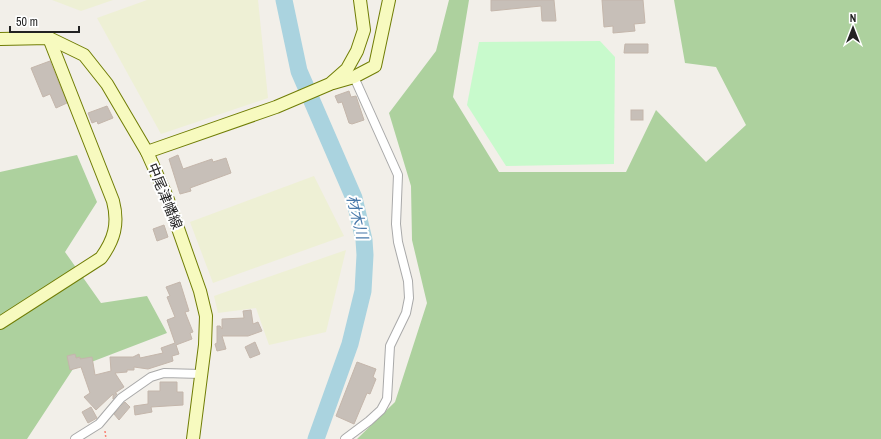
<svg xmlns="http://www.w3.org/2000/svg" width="881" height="439" viewBox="0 0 881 439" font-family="'Archivo Narrow','Noto Sans JP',sans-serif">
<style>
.farmland{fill:#eef0d5}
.forest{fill:#add19e}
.park{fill:#c8facc}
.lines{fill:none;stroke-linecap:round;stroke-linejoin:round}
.river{stroke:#aad3df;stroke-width:17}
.building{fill:#c7bfb8;stroke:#c4b6ab}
.street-casing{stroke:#a9a9a9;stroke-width:10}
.secondary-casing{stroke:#707d05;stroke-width:14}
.path{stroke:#fa8072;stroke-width:1.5;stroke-dasharray:2 2;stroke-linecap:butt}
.street{stroke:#fff;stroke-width:8}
.secondary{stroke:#f7fabf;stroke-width:12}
.labels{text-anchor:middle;stroke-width:4;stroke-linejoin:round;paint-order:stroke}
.street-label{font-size:14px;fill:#222;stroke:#fff}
.water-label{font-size:15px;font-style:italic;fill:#4a7aab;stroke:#fff}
</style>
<rect width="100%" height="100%" fill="#f2efe9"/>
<g class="farmland">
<path d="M 52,0 L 113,0 L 81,11 Z"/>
<path d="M 147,0 L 258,0 L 268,98 L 161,134 L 97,18 Z"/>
<path d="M 314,176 L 344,236 L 213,283 L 190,222 Z"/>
<path d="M 346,250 L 326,332 L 269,345 L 256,308 L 218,313 L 214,296 Z"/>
</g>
<g class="forest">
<path d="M 449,0 L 469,0 L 453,97 L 499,172 L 626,172 L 656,110 L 706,162 L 746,125 L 716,67 L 685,63 L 674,0 L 881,0 L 881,439 L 357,439 L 395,402 L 427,303 L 412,240 L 411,186 L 389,113 L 436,51 Z"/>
<path d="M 77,155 L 97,202 L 65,252 L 101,303 L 147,296 L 167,333 L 73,369 L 27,439 L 0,439 L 0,172 Z"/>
</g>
<path class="park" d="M 600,41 L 615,57 L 614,164 L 506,166 L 467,105 L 479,42 Z"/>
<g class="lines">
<path class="river" d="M 284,0 L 299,71 L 354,198 L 364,240 L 365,255 L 363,291 L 350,344 L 316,439"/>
</g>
<g class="building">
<path d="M 491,0 L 554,0 L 556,21 L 542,21 L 541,6 L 491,11 Z"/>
<path d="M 602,0 L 643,0 L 645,23 L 634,24 L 635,31 L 613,33 L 613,26 L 604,27 Z"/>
<path d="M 625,44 L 648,44 L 648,53 L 624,53 Z"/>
<path d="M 50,61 L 67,103 L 56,108 L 50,94 L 43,97 L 31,68 Z"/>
<path d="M 349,91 L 351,97 L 356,96 L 364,120 L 352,124 L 349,123 L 342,102 L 338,103 L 335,96 Z"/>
<path d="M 107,106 L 113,118 L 98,124 L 97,121 L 92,123 L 88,113 Z"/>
<rect x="631" y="110" width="12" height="10"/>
<path d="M 178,155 L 183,169 L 212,159 L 213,162 L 226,158 L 231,173 L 190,188 L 191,191 L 180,194 L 169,159 Z"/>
<path d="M 164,225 L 168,237 L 157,241 L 153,229 Z"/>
<path d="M 180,282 L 189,311 L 185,312 L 193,332 L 190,333 L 192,339 L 176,345 L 179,354 L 172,356 L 173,361 L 148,369 L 134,367 L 134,370 L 127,370 L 127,372 L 115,373 L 124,387 L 115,393 L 117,394 L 113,399 L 113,394 L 96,410 L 84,397 L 90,393 L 81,367 L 70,370 L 67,356 L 75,354 L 76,358 L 80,357 L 80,359 L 92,357 L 95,375 L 111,371 L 110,357 L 133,357 L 139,354 L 140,358 L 163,353 L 161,348 L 175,343 L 167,320 L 175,317 L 167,297 L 170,296 L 166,287 Z"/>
<path d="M 251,310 L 253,324 L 258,322 L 262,331 L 248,336 L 222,336 L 226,349 L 217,351 L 215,344 L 217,343 L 217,326 L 220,326 L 222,329 L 222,319 L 244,318 L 243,311 Z"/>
<path d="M 255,342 L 260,354 L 250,358 L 245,347 Z"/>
<path d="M 357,362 L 376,369 L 373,377 L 376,379 L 370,394 L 367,393 L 354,424 L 336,416 Z"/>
<path d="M 160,382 L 177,382 L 177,392 L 183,392 L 183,405 L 151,407 L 152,412 L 135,415 L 134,406 L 148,404 L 148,391 L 160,391 Z"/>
<path d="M 125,402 L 130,407 L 119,420 L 114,414 Z"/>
<path d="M 91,407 L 97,418 L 88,423 L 82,412 Z"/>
</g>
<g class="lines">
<g class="street-casing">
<g id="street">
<path d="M 75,439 L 99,424 L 121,398 L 151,377 L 164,373 L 201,374"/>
<path d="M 345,439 L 369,421 L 381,410 L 387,399 L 390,346 L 406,313 L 409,298 L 408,281 L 398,242 L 396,224 L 398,175 L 354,77"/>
</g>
</g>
<g class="secondary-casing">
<g id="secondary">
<path d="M 0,39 L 49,38 L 84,55 L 107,84 L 147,152 L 167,197 L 200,291 L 206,316 L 205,345 L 193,439"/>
<path d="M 333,83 L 354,77 L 375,66 L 389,0"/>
<path d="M 147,152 L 276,107 L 330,84 L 347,69 L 357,51 L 364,30 L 360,0"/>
<path d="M 0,323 L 101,258 C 114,240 119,224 113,201 L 49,38"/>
</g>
</g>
<path class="path" d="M 105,431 L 106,439"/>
<use href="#street" class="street"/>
<use href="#secondary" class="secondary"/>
</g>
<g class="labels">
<g class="street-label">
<text transform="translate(165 196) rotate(68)" y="5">中尾津幡線</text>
</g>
<g class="water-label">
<text transform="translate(357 217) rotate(76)" y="5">材木川</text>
</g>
</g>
<g transform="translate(853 28)" stroke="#ffffff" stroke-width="3" paint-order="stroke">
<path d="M0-3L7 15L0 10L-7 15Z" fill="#222222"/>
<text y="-6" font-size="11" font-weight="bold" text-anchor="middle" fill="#222222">N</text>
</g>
<path d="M10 26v6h69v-6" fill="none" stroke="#222222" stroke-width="2"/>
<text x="16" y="26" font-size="12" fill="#222222" stroke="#ffffff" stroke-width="3" paint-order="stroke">50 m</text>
</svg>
